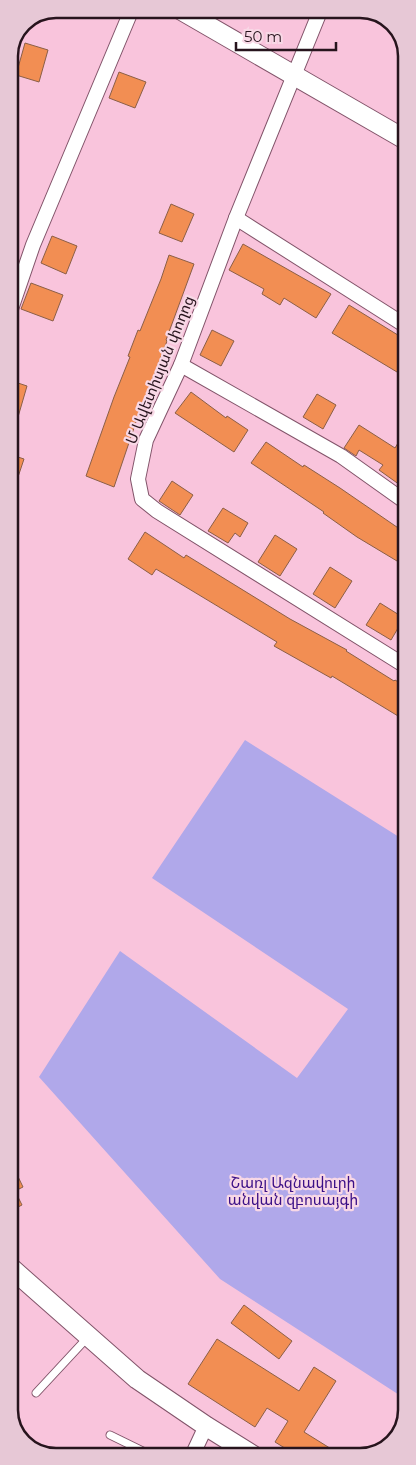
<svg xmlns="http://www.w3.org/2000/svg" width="416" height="1465" viewBox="0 0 416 1465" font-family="Montserrat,'Noto Sans Armenian',sans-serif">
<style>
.green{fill:#b0a8ea}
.building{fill:#f28e53;stroke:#8b5f47}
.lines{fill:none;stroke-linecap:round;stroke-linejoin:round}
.lane-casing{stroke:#82546a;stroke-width:9}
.street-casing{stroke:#82546a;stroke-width:16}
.secondary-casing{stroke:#82546a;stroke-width:21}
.lane{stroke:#fff;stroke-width:7}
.street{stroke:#fff;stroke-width:14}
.secondary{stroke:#fff;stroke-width:19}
.labels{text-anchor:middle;stroke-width:4.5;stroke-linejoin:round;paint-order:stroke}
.street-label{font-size:15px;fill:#27141d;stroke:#f8d8e6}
.park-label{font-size:15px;fill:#3a0f86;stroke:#f8d8e6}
.rim{fill:none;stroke:#27141d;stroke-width:2.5}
</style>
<rect width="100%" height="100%" fill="#f9c4dc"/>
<path class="green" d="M 245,740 L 407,842 L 407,1400 L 220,1279 L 39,1077 L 120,951 L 297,1078 L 348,1009 L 152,878 Z"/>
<g class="building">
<path d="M 25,43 L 48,50 L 39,82 L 16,75 Z"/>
<path d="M 119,72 L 146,82 L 135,108 L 109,98 Z"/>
<path d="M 171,204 L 194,214 L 182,242 L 159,233 Z"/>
<path d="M 52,236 L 77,246 L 66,274 L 41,263 Z"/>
<path d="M 243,244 L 331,294 L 316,318 L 284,298 L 280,305 L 262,294 L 264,289 L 229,270 Z"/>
<path d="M 169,255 L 194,264 L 166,340 L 167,341 L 155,373 L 136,422 L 114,487 L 86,476 L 114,397 L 130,357 L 128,356 L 138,330 L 140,331 L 161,279 Z"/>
<path d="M 31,283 L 63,295 L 53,321 L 21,309 Z"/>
<path d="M 349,305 L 406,340 L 407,378 L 332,333 Z"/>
<path d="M 212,330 L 234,341 L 221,366 L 200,355 Z"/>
<path d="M 9,380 L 27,386 L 18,417 L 9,414 Z"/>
<path d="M 191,392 L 226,418 L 227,416 L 248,430 L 234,452 L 175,413 Z"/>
<path d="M 317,394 L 336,405 L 323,429 L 303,417 Z"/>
<path d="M 359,425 L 395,448 L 398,443 L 407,449 L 407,475 L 400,485 L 379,470 L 383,465 L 359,450 L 356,456 L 344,448 Z"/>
<path d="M 266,442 L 303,467 L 304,465 L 340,488 L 407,534 L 407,567 L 357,537 L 323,513 L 324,512 L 251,463 Z"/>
<path d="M 9,454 L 24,459 L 11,498 L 9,498 Z"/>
<path d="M 172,481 L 193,495 L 180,515 L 159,501 Z"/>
<path d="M 223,508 L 248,523 L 240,537 L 235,533 L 228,543 L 208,531 Z"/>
<path d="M 145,532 L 184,558 L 186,555 L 290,619 L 347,650 L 346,651 L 394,681 L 395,680 L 407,687 L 407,713 L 403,719 L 332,676 L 331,678 L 274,646 L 277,642 L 156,569 L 152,575 L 128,559 Z"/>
<path d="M 275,535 L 297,549 L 280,576 L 258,562 Z"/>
<path d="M 330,567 L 352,581 L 335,608 L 313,594 Z"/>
<path d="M 380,603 L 404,618 L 391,640 L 366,625 Z"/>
<path d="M 10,1160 L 23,1187 L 15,1191 L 22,1205 L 10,1211 Z"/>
<path d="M 244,1305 L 292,1341 L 279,1359 L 231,1323 Z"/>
<path d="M 217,1339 L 299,1391 L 314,1367 L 336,1381 L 304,1432 L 341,1455 L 296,1455 L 275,1442 L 288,1421 L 267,1408 L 255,1427 L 188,1384 Z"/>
</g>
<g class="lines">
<g class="lane-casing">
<g id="lane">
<path d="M 36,1393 L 88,1337"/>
<path d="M 110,1435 L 153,1456"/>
</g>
</g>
<g class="street-casing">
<g id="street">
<path d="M 321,9 L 236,218 L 181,365 L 146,440 L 138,479 L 142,499 L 157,511 L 407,667"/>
<path d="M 236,218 L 406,326"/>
<path d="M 9,315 L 33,245 L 132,9"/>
<path d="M 181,365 L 341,456 L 407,503"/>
<path d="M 192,1456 L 206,1426"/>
</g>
</g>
<g class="secondary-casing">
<g id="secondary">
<path d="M 179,9 L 406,140"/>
<path d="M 10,1267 L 137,1379 L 206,1426 L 254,1456"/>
</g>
</g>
<use href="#lane" class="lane"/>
<use href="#street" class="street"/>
<use href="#secondary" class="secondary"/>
</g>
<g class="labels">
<g class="street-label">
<text transform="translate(160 370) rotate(-68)" y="5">Մ Ավետիսյան փողոց</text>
</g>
<g class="park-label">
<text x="293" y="1188">Շառլ Ազնավուրի<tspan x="293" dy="17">անվան զբոսայգի</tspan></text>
</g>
</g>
<path d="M0 0H416V1465H0ZM56 18H360A38 38 0 0 1 398 56V1410A38 38 0 0 1 360 1448H56A38 38 0 0 1 18 1410V56A38 38 0 0 1 56 18Z" fill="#e7c8d6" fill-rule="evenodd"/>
<path class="rim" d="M56 18H360A38 38 0 0 1 398 56V1410A38 38 0 0 1 360 1448H56A38 38 0 0 1 18 1410V56A38 38 0 0 1 56 18Z"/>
<path d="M236 42v8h100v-8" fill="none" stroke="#27141d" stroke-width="2.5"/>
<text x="244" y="42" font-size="15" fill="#27141d" stroke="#f8d8e6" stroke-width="4" paint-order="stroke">50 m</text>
</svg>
